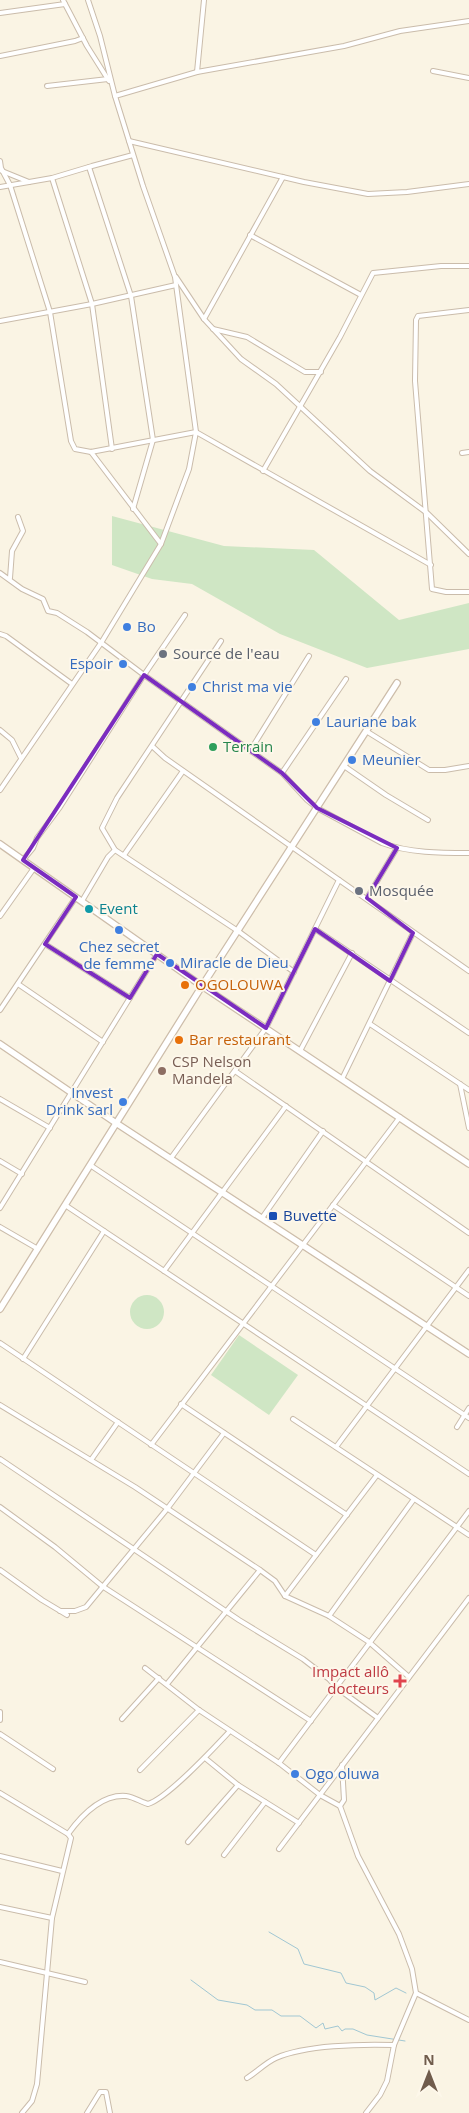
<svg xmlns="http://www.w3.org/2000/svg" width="469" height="2113" viewBox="0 0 469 2113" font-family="'Open Sans',sans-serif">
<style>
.green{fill:#cfe6c4}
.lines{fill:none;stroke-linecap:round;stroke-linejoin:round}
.stream{stroke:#a1c7d3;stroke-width:1}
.street-casing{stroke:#cabcab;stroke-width:6}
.secondary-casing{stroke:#cdbdaa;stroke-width:8}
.street{stroke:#fff;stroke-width:4}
.secondary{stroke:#fff;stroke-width:5.5}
.marked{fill:none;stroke:#7b2cbf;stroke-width:4;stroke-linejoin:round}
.shop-dot{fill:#3f7fe0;stroke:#fdf7ea;stroke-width:2}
.worship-dot{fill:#6b7280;stroke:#fdf7ea;stroke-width:2}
.leisure-dot{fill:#2e9e5b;stroke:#fdf7ea;stroke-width:2}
.culture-dot{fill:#0f9aa8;stroke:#fdf7ea;stroke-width:2}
.food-dot{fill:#e8710a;stroke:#fdf7ea;stroke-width:2}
.education-dot{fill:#8d6e63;stroke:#fdf7ea;stroke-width:2}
.transit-dot{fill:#1a4fb4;stroke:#fdf7ea;stroke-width:2}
.health-dot{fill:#e0444e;stroke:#fdf7ea;stroke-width:2}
.labels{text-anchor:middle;stroke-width:4;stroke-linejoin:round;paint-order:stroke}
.shop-label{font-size:15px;fill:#366cbe;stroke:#fdf7ea;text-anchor:start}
.worship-label{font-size:15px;fill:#5b616d;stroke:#fdf7ea;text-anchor:start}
.leisure-label{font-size:15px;fill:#27864d;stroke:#fdf7ea;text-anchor:start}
.culture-label{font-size:15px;fill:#0d838f;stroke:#fdf7ea;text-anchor:start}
.food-label{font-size:15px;fill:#c56008;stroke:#fdf7ea;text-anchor:start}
.education-label{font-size:15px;fill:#785e54;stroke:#fdf7ea;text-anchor:start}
.transit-label{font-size:15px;fill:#164399;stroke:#fdf7ea;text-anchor:start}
.health-label{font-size:15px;fill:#be3a42;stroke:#fdf7ea;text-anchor:end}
</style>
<rect width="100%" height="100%" fill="#faf4e4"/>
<g class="green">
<path d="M 112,516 L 224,546 L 314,550 L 399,620 L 469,603 L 469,649 L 367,668 L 280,634 L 192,584 L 152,579 L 112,565 Z"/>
<circle cx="147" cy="1312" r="17"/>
<path d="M 239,1335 L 298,1375 L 269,1415 L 211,1375 Z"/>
</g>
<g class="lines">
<g class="stream">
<path d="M 269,1932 L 298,1949 L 304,1964 L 341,1973 L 346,1983 L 365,1987 L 374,1993 L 375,2000 L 396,1988 L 406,1993"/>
<path d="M 191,1980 L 218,2000 L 247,2005 L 255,2010 L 272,2010 L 281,2016 L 300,2016 L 316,2028 L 323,2023 L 325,2029 L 338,2026 L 342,2031 L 345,2029 L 353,2029 L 367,2035 L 405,2041"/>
</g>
<g class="street-casing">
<g id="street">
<path d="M 63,0 L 87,46 L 109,81"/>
<path d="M 0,13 L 65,4"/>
<path d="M 0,56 L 75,41 L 83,38"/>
<path d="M 433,71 L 469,78"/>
<path d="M 197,72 L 204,0"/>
<path d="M 47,86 L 108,79"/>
<path d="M 115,96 L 197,72 L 344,46 L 400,31 L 469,21"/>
<path d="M 129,141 L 304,182 L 368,194 L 407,192 L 469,184"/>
<path d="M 0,161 L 1,168 L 10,185 L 50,312 L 71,441 L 75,449 L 91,452 L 196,432 L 431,565"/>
<path d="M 89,167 L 131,296 L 153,440 L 133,509"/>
<path d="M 2,171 L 29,182"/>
<path d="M 52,178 L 92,304 L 112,449"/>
<path d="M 0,187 L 52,178 L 92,166 L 133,155"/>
<path d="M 250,235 L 361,295"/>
<path d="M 176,277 L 204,319 L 241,359 L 276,384 L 370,471 L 427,513 L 469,554"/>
<path d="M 469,310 L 418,316 L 416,320 L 415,381 L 432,589 L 446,592 L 469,592"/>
<path d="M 204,319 L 283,177"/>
<path d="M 0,321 L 92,304 L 176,285"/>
<path d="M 213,329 L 247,337 L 305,372 L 321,372"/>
<path d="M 91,452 L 161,544"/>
<path d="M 462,453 L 469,452"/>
<path d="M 263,471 L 340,337 L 373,273 L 441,266 L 469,266"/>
<path d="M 0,573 L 22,589 L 43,599 L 48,611 L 57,613 L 87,632 L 144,675 L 282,773 L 307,800 L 317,808 L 382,843 C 409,853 441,853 469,853"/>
<path d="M 10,578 L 12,551 L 23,531 L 18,517"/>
<path d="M 0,634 L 6,636 L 72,684"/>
<path d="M 221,641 L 117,798 L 102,828 L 115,850 L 238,931 L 294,972"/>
<path d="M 0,730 L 12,740 L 21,758"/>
<path d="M 366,731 L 429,770 L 445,770 L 469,766"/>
<path d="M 152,746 L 165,758 L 469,971"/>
<path d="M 250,751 L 309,656"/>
<path d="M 344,766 L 386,795 L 428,820"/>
<path d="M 282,773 L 346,679"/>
<path d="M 0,790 L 101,643 L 161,544 L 189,469 L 196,432 L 175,277 L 143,186 L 115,96 L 100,36 L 88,0"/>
<path d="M 124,855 L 183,771"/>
<path d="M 23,860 L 33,848 L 37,838 L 60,807 L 144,675 L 185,615"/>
<path d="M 367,898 L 397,848"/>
<path d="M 82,901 L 108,857 L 115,850"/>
<path d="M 0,916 L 34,868"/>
<path d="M 315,929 L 469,1033"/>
<path d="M 45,944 L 130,998"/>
<path d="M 18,984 L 103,1042"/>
<path d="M 0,1010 L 76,897"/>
<path d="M 370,1024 L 469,1090"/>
<path d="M 300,1051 L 352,953"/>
<path d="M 235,1071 L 469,1233"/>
<path d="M 342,1079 L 413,933"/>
<path d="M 460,1084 L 469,1128"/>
<path d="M 0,1099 L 50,1128"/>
<path d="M 171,1158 L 266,1028 L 339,880"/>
<path d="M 0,1161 L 22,1174"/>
<path d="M 90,1165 L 469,1418"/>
<path d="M 65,1205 L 469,1474"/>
<path d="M 333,1205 L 469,1296"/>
<path d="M 0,1208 L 157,954"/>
<path d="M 262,1218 L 323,1131"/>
<path d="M 0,1227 L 38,1249"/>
<path d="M 164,1271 L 286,1106"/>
<path d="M 0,1343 L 316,1555"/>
<path d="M 23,1359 L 104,1231"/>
<path d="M 181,1404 L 347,1515"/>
<path d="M 0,1405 L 135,1487 L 260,1570 L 275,1581 L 285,1596 L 329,1616 L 369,1642 L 409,1677"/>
<path d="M 293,1419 L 469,1535"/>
<path d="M 457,1427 L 469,1408"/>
<path d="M 151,1445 L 400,1117"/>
<path d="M 336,1447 L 469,1270"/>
<path d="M 0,1459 L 239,1620 L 303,1659 L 329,1679 L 337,1688 L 378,1718"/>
<path d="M 91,1460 L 118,1422"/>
<path d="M 0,1507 L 55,1547 L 102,1586 L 311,1721"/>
<path d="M 0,1570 L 42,1600 L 67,1615"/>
<path d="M 285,1596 L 377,1475"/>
<path d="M 60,1611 L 75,1611 L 86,1607 L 167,1509 L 224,1433"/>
<path d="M 329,1616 L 414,1499"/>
<path d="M 145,1668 L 199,1710 L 279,1763 L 320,1795 L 340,1806"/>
<path d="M 167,1684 L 260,1570"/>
<path d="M 0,1712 L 0,1720"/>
<path d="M 122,1719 L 159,1678"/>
<path d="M 0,1734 L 53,1769"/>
<path d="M 205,1758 L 238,1785 L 299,1823"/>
<path d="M 279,1763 L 469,1511"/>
<path d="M 342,1765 L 344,1800 L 340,1806 L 358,1856 L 399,1934 L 412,1969 L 416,1993 L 394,2045 L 387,2081 L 380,2095 L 366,2113"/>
<path d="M 140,1770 L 199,1710"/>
<path d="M 0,1793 L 68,1834 L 71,1838 L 52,1918 L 37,2084 L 32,2101 L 22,2113"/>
<path d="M 68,1834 C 81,1816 101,1794 126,1796 C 134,1797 141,1802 148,1804 C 168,1798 214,1748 230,1731"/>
<path d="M 188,1842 L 238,1785"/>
<path d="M 279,1849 L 469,1598"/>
<path d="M 224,1855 L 265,1802"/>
<path d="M 0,1856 L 62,1871"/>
<path d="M 0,1907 L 52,1918"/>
<path d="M 0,1962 L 85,1982"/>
<path d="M 416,1993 L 469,2020"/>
<path d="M 247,2078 C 257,2072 265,2063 276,2058 C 305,2045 361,2044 394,2045"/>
<path d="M 87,2113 L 100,2092 L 106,2092 L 110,2113"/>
</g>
</g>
<g class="secondary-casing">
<g id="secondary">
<path d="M 0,844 L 202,986 L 469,1164"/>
<path d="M 0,1044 L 116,1123 L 469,1354"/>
<path d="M 0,1309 L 202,986 L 397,683"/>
</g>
</g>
<use href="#street" class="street"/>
<use href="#secondary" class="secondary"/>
</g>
<path class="marked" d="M 144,675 L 282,773 L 317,808 L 397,848 L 367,898 L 413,933 L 390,981 L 315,929 L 266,1028 L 157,954 L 130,998 L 45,944 L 76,897 L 23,860 Z"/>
<g class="shop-dot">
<circle cx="127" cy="627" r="5"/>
<circle cx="123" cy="664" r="5"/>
<circle cx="192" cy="687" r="5"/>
<circle cx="316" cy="722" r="5"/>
<circle cx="352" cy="760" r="5"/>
<circle cx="119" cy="930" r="5"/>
<circle cx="170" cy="963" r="5"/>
<circle cx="123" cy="1102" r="5"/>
<circle cx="295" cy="1774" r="5"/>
</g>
<g class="worship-dot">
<circle cx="163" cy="654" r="5"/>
<circle cx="359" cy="891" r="5"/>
</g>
<circle class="leisure-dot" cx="213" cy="747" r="5"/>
<circle class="culture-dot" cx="89" cy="909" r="5"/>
<g class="food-dot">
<circle cx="185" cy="985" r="5"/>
<circle cx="179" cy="1040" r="5"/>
</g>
<circle class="education-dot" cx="162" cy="1071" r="5"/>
<rect class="transit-dot" x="268" y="1211" width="10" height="10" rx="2.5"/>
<path class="health-dot" d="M397.5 1673.5h5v5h5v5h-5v5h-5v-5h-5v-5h5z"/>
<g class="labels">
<g class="shop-label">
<text x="137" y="632">Bo</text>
<text x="113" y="669" text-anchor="end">Espoir</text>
<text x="202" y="692">Christ ma vie</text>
<text x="326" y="727">Lauriane bak</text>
<text x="362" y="765">Meunier</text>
<text x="119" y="952" text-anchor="middle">Chez secret<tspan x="119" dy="17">de femme</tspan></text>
<text x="180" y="968">Miracle de Dieu</text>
<text x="113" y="1098" text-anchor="end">Invest<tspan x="113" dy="17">Drink sarl</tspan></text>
<text x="305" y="1779">Ogo oluwa</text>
</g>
<g class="worship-label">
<text x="173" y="659">Source de l'eau</text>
<text x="369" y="896">Mosquée</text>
</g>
<g class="leisure-label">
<text x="223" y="752">Terrain</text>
</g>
<g class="culture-label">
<text x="99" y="914">Event</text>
</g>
<g class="food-label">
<text x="195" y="990">OGOLOUWA</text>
<text x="189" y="1045">Bar restaurant</text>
</g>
<g class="education-label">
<text x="172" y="1067">CSP Nelson<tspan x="172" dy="17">Mandela</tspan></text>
</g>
<g class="transit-label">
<text x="283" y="1221">Buvette</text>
</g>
<g class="health-label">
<text x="389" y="1677">Impact allô<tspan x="389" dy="17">docteurs</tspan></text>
</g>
</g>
<g transform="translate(429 2073)" stroke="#fdf7ea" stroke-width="4" paint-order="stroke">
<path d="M0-4L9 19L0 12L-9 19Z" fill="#705c4c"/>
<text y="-8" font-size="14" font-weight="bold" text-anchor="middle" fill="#705c4c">N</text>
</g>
</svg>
